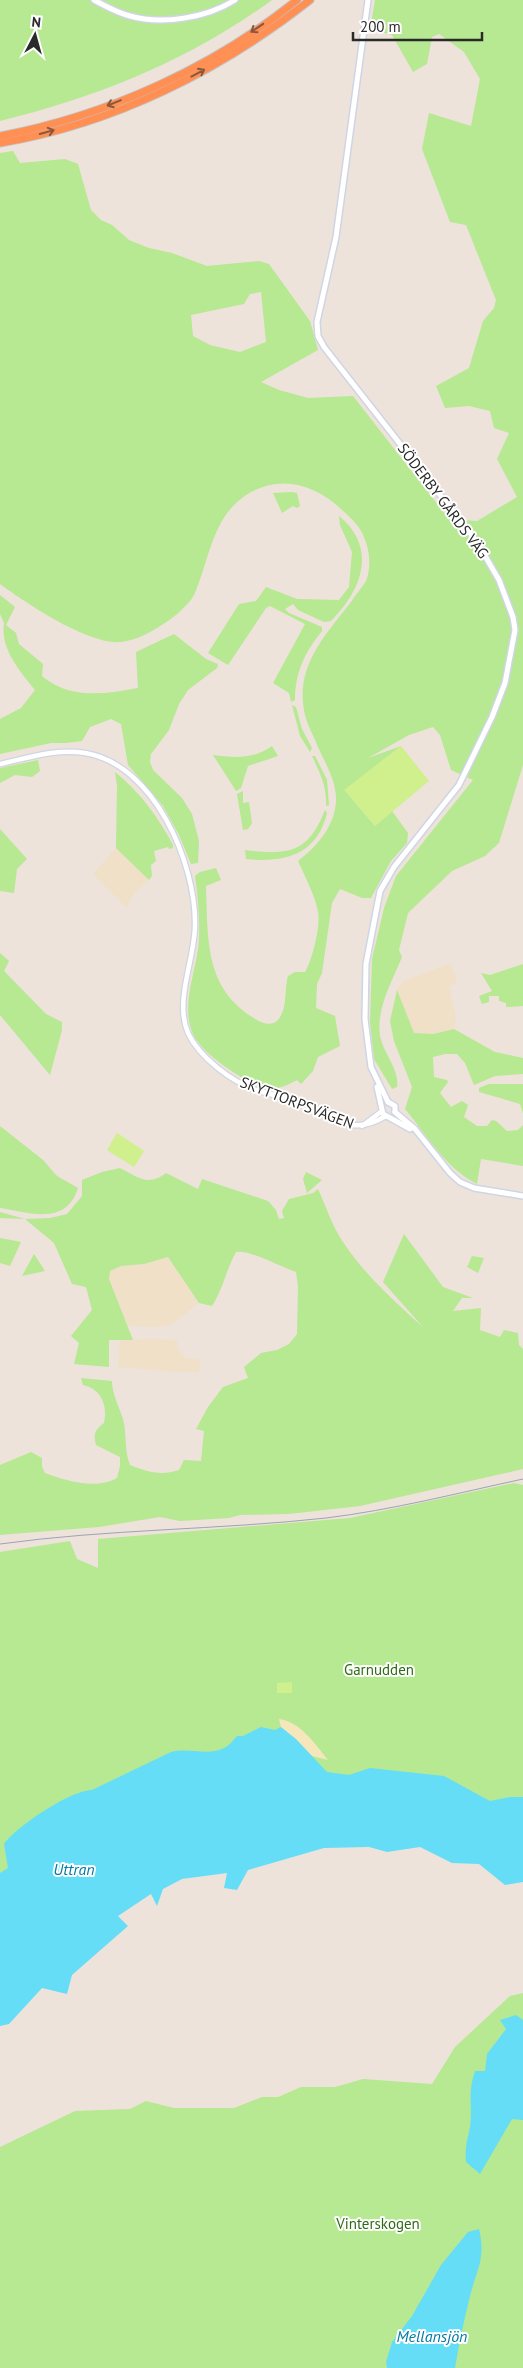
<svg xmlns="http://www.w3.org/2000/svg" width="523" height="2368" viewBox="0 0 523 2368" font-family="'PT Sans',sans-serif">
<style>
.education{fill:#f0e0c8}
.green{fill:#b7e892;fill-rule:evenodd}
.sand{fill:#f5e7bb}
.pitch{fill:#cff08d}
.water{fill:#65ddf7}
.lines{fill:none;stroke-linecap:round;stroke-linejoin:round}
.tertiary-casing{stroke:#cfd5e4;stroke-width:7}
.secondary-casing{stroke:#cfd5e4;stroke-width:8}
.motorway-casing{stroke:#c3c3c3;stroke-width:9}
.tertiary{stroke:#fff;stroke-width:4.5}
.secondary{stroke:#fff;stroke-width:5}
.motorway{stroke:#ff8f53;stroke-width:7}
.rail{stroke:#9da3b6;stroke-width:1}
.oneway{stroke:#8a573c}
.labels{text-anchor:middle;stroke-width:4;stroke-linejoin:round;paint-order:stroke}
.street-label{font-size:15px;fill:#2a2a2a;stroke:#fff}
.park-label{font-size:15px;fill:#2e6c14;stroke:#fff}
.water-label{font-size:16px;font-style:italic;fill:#037ba4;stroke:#fff}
</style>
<rect width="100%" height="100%" fill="#ede3da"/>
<g class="education">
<path d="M 116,848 L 149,880 L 134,894 L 126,907 L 93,874 Z"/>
<path d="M 451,963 L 457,982 L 449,986 L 456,1018 L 454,1029 L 433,1034 L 414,1033 L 397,990 L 403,981 Z"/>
<path d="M 168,1257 L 199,1303 L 172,1324 L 161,1327 L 128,1326 L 109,1279 L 110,1271 L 121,1266 L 144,1264 Z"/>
<path d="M 154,1339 L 177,1340 L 178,1350 L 184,1355 L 184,1358 L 200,1359 L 199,1372 L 174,1372 L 118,1367 L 120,1340 Z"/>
</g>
<g class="green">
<path d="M 0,0 L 272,0 C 190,60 98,97 0,121 Z"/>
<path d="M 375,0 L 523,0 L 523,765 L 499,843 L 485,856 L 452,871 L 408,913 L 399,950 L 402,957 C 392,982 376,1008 380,1036 C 383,1053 400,1070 397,1087 L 392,1089 L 374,1059 L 370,1022 L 372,959 L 384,908 L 396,876 L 473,780 L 451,770 L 440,735 L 433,727 L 409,735 L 368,758 L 401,746 L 345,790 L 375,826 L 392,811 L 408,833 L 407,843 L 391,861 L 371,898 L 362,898 L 340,889 L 332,903 L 322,973 L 317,984 L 316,1008 L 335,1016 L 340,1046 L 318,1057 L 313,1071 L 301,1084 L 297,1080 C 274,1093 263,1091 241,1077 C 225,1067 201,1051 193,1034 C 180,1005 197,970 199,940 C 200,919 198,897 195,876 L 200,872 L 216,868 L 221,880 L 206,886 C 208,938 204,988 254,1018 C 261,1023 271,1027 278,1020 C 288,1008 284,989 288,976 L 295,972 L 305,972 C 312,961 321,925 318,912 C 315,895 305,877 298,861 C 323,842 344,814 333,781 C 329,768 321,755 316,742 C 312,733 307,724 305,715 C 294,667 324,637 351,602 C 355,595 362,588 366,581 C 371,570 370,551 365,540 C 361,527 352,519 342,510 C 310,479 267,472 233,506 C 211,529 207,566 194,595 C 188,606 171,620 160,626 C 148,634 136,640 121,642 C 88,645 26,603 0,584 L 0,153 L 13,151 L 20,163 L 65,159 L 78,164 L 91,210 L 101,220 L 112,225 L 129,240 L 149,248 L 172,253 L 207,266 L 259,261 L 269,264 L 310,321 L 318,350 L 261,382 L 279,390 L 308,398 L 353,396 L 449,519 L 477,521 L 517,497 L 497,459 L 509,433 L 494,428 L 490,411 L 469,406 L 445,408 L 436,386 L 469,368 L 483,321 L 494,308 L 496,300 L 466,225 L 450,222 L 422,149 L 429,113 L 471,126 L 480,79 L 464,52 L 439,34 L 432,37 L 427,64 L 413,72 L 392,35 L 370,29 ZM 261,292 L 266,342 L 240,352 L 210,345 L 193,336 L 191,315 L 244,304 L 250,294 Z"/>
<path d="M 292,492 L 297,493 L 300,506 L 297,508 L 293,506 L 282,513 L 273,493 Z"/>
<path d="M 339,516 C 378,548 362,590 331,621 L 324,622 L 298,610 L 293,604 L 285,609 L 289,613 L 322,627 L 322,631 C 305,652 295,672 295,700 L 291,702 L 289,693 L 273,683 L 305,624 L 270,606 L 266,608 L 228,665 L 208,653 L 239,604 L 256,601 L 266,587 L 297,599 L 339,600 L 349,587 L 352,552 L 340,525 Z"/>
<path d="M 0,595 L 15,607 L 6,625 L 16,633 L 19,644 L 43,664 L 42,676 C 70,700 105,694 138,688 L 136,652 L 174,634 L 206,659 L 218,664 L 217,668 L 188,690 L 179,704 L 169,730 L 151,754 L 150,762 L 153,770 L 182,798 L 192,814 L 199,841 L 198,863 L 191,864 L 179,835 L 163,806 L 128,765 L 121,724 L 111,719 L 90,727 L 82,741 L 66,743 L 51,743 L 0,754 L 0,719 L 21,708 L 35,690 C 20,671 0,649 4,623 L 0,614 Z"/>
<path d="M 292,705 L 296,707 L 302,729 L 312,748 L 310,752 L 300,736 Z"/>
<path d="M 272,746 L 278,756 L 248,766 L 241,788 L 236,791 L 213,755 C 235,758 254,759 272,746 Z"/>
<path d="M 312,756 L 315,756 L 327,780 L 329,805 L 326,806 C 327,786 320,773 312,756 Z"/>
<path d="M 38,760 L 40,771 L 32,777 L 15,775 L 0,783 L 0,768 Z"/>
<path d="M 115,772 C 139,791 159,818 173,845 L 173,848 L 169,849 L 168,847 L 154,851 L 156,861 L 151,865 L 152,876 L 149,880 L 116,848 L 117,786 Z"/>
<path d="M 243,791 L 243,803 L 249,802 L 252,823 L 248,829 L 243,830 L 237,794 Z"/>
<path d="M 325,810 L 327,813 C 317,855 284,863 246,859 L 245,850 C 288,855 308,854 325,810 Z"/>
<path d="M 0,829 L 27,859 L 17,869 L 14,893 L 0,891 Z"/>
<path d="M 0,953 L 9,961 L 4,971 L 46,1014 L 62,1022 L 62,1030 L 50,1075 L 0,1015 Z"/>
<path d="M 523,964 L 523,1006 L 506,1007 L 506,1003 L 499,1001 L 499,996 L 489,996 L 489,1002 L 482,1004 L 479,996 L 492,991 L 481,973 L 490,975 Z"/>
<path d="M 397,990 L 414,1033 L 433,1034 L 454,1029 L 495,1052 L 523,1058 L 523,1074 L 495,1076 L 474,1085 L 465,1063 L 457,1054 L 445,1054 L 433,1057 L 434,1077 L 447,1080 L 448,1082 L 440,1093 L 451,1107 L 462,1101 L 468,1105 L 464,1117 L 477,1126 L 487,1126 L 492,1120 L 496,1121 L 507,1131 L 518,1130 L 523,1125 L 523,1166 L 481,1159 L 477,1184 C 445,1168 427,1135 405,1109 L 412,1087 L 394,1041 L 390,1021 Z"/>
<path d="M 489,1084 L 523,1084 L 523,1113 L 520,1104 L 479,1092 L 479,1088 Z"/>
<path d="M 0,1126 L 43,1160 L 57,1176 L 78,1188 C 66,1227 28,1212 0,1208 Z"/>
<path d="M 120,1168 C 138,1177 148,1187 166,1173 L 198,1189 L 202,1179 L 268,1201 L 276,1210 L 279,1219 L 284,1218 L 282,1211 L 289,1199 L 313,1193 L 318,1189 C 326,1206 332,1226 343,1242 C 364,1274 395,1302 423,1327 L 383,1282 L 404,1234 L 443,1287 L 473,1298 L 462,1298 L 453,1311 L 481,1308 L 480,1330 L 500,1337 L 504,1330 L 518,1333 L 519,1345 L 523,1349 L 523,1469 L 360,1506 L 289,1514 L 240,1515 L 229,1518 L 180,1521 L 160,1517 L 99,1527 L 0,1535 L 0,1465 L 31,1452 L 42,1458 L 42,1467 L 45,1473 C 67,1481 95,1490 117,1478 L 120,1466 L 120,1457 L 96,1445 C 93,1434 95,1430 104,1423 C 108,1405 101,1389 83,1385 L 81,1378 L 112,1381 C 112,1394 119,1406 123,1419 C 127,1434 124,1451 130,1465 C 148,1472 161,1476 179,1470 L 184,1460 L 201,1461 L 204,1431 L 196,1429 L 208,1407 L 223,1387 L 248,1378 L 244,1367 L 261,1353 L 277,1350 L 289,1344 L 297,1334 L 298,1286 L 296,1272 C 281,1267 249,1249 236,1252 C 226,1270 223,1289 212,1306 L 199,1303 L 168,1257 L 144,1264 L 121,1266 L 110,1271 L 109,1279 L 133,1340 L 109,1340 L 109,1367 L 74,1364 L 79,1343 L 71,1336 L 92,1310 L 86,1287 L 72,1284 L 54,1243 L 25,1219 L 0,1218 L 0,1212 L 25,1219 L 50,1218 L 67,1214 L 82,1196 L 82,1180 L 102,1172 Z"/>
<path d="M 306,1172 L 322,1180 L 307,1193 L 303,1179 Z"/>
<path d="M 0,1238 L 21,1242 L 10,1266 L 0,1263 Z"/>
<path d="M 34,1254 L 45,1271 L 22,1276 Z"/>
<path d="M 472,1256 L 484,1258 L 478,1273 L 467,1267 Z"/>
<path d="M 514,1483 L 523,1485 L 523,1822 L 200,1814 L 0,1963 L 0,1552 L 70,1541 L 77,1559 L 98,1568 L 98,1539 L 350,1518 Z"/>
<path d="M 523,1993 L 523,2368 L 0,2368 L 0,2147 L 75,2111 L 130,2109 L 146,2101 L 174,2108 L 234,2108 L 262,2097 L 278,2097 L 301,2087 L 335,2087 L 363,2079 L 432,2084 L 455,2047 L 510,1996 Z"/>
</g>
<path class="sand" d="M 279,1719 C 301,1722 315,1744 328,1760 L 312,1756 L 281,1727 Z"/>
<g class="pitch">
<path d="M 401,746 L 429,781 L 375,826 L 344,790 Z"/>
<path d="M 117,1133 L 144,1151 L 134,1167 L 107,1150 Z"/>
<path d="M 292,1682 L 292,1693 L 277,1693 L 277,1683 Z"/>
</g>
<g class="water">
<path d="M 261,1727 L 275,1730 L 281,1727 L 296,1739 L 327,1772 L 349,1775 L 370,1768 L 444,1776 L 490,1801 L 510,1797 L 523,1797 L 523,1882 L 505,1885 L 479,1864 L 452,1863 L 420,1847 L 387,1852 L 369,1847 L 324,1848 L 248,1870 L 237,1890 L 224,1888 L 227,1873 L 182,1879 L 163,1889 L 157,1906 L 151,1894 L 118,1916 L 128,1926 L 72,1975 L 67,1994 L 42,1988 L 9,2024 L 0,2026 L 0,1873 L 8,1868 L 4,1844 C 17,1826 71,1790 92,1790 L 171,1752 C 190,1747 208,1757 226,1747 C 230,1745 234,1739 237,1736 L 243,1736 Z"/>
<path d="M 516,2015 L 523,2020 L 523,2120 L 512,2119 L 480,2174 L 466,2162 C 465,2145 467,2142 470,2127 C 473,2105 467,2095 475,2071 L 485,2071 L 487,2054 L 506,2029 L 500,2020 Z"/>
<path d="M 479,2229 C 486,2258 477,2269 470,2296 C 464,2320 459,2344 455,2368 L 387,2368 L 386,2362 L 392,2342 L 412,2316 L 441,2265 L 468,2232 Z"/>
</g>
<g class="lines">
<g class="tertiary-casing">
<g id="tertiary">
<path d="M 0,764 C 28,758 56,748 85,753 C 154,764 196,863 195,925 C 195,959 174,1000 188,1033 C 199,1057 232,1082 256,1090 C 271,1095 286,1097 300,1102 C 336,1114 347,1139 386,1116"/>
<path d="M 362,1126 L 382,1111"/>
</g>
</g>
<g class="secondary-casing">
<g id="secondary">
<path d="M 94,0 C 105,6 118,13 130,16 C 162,25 207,18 235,0"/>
<path d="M 368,0 L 336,237 L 317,322 L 318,336 L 324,347 L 477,542 L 499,580 L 513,617 L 515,630 L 505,683 L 492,717 L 459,785 L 394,867 L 380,891 L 366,964 L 365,1019 L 371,1067 L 388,1102"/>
<path d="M 377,1087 L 383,1114 L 410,1129"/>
<path d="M 388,1102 L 395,1106 L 395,1112"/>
<path d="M 395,1112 L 415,1129 L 450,1173 L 460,1182 L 474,1188 L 523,1196"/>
</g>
</g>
<g class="motorway-casing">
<g id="motorway">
<path d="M 0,136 C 106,116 213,68 297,0"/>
<path d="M 0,143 C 113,124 220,71 310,0"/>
</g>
</g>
<use href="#tertiary" class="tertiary"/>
<use href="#secondary" class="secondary"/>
<use href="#motorway" class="motorway"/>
<path class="rail" d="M 0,1544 C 108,1529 217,1530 326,1518 C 392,1510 458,1493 523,1479"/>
</g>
<defs><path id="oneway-shaft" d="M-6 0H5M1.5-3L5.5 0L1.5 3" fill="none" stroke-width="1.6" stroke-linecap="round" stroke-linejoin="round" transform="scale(1.25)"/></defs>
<g class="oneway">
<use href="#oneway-shaft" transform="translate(257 28) rotate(146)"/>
<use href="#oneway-shaft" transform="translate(198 73) rotate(-28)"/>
<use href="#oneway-shaft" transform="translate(114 103) rotate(158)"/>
<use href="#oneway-shaft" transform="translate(47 132) rotate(-15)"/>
</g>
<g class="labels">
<g class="street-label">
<text transform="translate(443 501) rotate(53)" y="5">SÖDERBY GÅRDS VÄG</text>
<text transform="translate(297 1103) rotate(21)" y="5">SKYTTORPSVÄGEN</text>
</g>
<g class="park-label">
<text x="379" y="1675">Garnudden</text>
<text x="378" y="2229">Vinterskogen</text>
</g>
<g class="water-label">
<text x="74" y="1875">Uttran</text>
<text x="432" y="2342">Mellansjön</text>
</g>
</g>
<g transform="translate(35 35) rotate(6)" stroke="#ffffff" stroke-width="4" paint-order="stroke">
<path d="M0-4L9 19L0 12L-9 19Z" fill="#2a2a2a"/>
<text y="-8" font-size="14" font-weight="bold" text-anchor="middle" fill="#2a2a2a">N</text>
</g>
<path d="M353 32v8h129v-8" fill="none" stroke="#2a2a2a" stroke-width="2.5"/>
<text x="360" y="32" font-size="15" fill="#2a2a2a" stroke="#ffffff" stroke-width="4" paint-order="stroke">200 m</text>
</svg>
